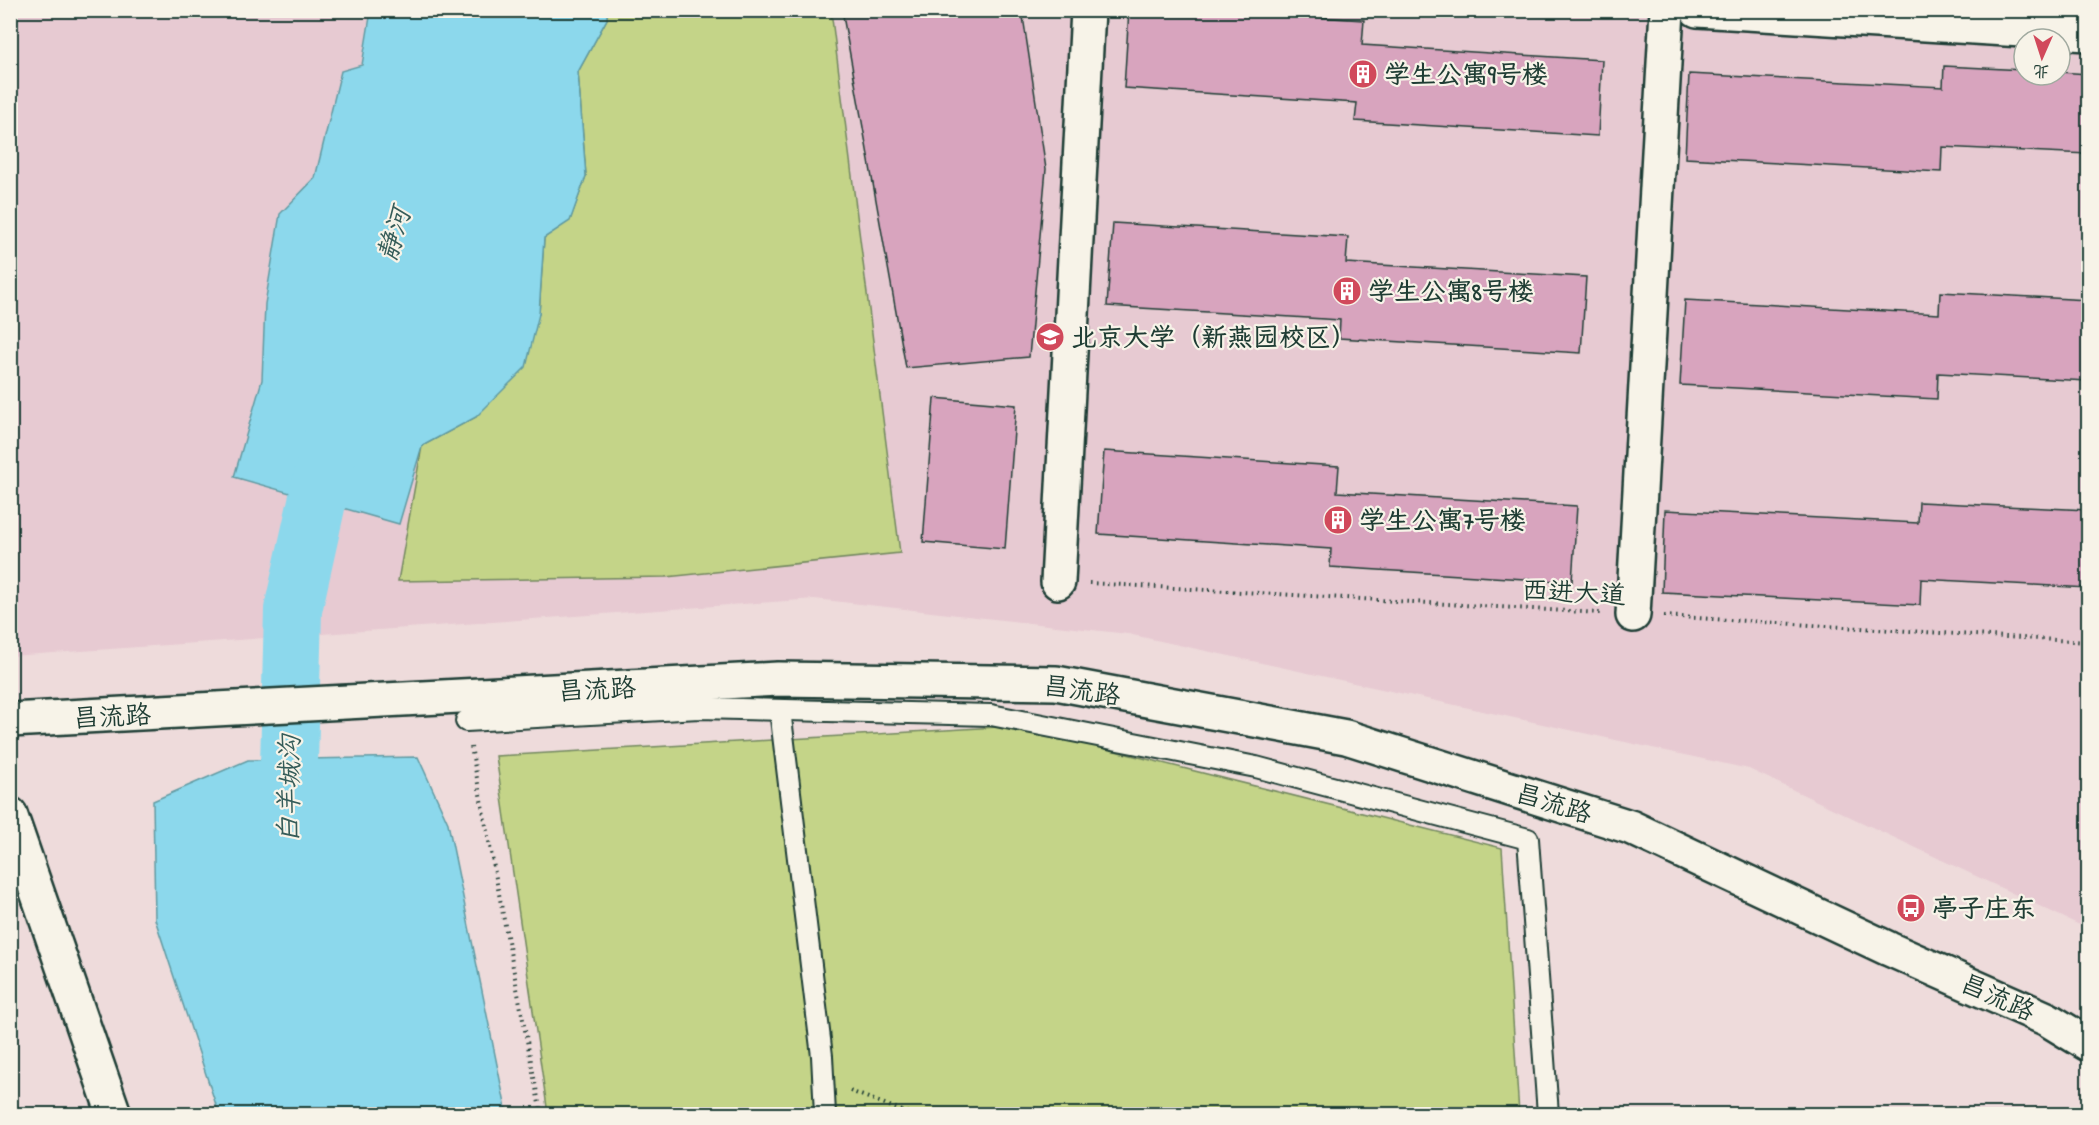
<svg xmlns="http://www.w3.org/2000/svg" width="2099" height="1125" viewBox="0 0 2099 1125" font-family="'Indie Flower','LXGW WenKai TC',sans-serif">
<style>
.built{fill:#e7cad2;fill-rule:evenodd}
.green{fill:#c4d488;stroke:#72885e;stroke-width:1.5}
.water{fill:#8cd8ec;stroke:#609aa2;stroke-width:1.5}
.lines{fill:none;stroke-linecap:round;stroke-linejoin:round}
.river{stroke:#8cd8ec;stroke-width:58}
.building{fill:#d8a4be;stroke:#1f3d34;stroke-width:1.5}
.service-casing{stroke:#1f3d34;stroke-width:24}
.minor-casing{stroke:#1f3d34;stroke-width:38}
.secondary-casing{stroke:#1f3d34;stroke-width:38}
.path{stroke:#1f3d34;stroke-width:4;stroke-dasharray:1.5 4.5;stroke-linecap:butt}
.service{stroke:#f7f3e8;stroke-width:20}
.minor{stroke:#f7f3e8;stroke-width:33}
.secondary{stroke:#f7f3e8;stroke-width:33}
.labels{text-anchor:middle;stroke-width:4.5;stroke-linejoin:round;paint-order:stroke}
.poi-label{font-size:26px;font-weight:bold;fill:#1f3d34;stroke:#f7f3e8;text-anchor:start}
.street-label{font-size:26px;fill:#1f3d34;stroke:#f7f3e8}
.water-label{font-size:27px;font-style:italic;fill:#355c59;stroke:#f7f3e8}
</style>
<rect width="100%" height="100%" fill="#eedbdb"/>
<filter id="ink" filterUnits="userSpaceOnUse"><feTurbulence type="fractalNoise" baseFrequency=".0167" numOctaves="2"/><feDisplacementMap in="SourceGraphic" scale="12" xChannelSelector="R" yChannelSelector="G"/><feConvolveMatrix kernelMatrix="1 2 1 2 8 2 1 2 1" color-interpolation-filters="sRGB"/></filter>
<g filter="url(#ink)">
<path class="built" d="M 10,11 L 2088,11 L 2088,929 L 1749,769 L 1128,634 L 815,599 L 11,656 ZM 2024,39 L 2060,39 L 2060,75 L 2024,75 Z"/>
<g class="green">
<path d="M 607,11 L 831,11 L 900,553 L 666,577 L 398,581 L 422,446 L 476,417 L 539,314 L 544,238 L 570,220 L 586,176 L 578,72 L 607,19 Z"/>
<path d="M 1015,726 L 1502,848 L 1519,1114 L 548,1114 L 496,756 Z"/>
</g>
<g class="water">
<path d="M 371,11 L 607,11 L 607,19 L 578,72 L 586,176 L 570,221 L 544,238 L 539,314 L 526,367 L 476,417 L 422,446 L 399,524 L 234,477 L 262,380 L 265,304 L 280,214 L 315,178 L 341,71 L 362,65 Z"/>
<path d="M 418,757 L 448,823 L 507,1114 L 219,1114 L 155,919 L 153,801 L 248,760 Z"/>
</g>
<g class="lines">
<path class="river" d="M 287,841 L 293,610 L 327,457 L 338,422"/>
</g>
<g class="building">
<path d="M 842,10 L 1022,10 L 1046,169 L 1029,357 L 906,368 Z"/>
<path d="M 1129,10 L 1205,10 L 1364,20 L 1362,45 L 1602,60 L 1598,136 L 1355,121 L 1357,103 L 1124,88 Z"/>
<path d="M 1944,66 L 2024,70 L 2024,75 L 2060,75 L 2060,72 L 2088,74 L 2088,154 L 1942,147 L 1941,172 L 1685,158 L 1689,74 L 1943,87 Z"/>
<path d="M 1113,223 L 1348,237 L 1346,263 L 1586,277 L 1581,353 L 1339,338 L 1340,320 L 1107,306 Z"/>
<path d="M 1940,292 L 2088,300 L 2088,381 L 1938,373 L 1937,399 L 1680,385 L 1685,300 L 1939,314 Z"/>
<path d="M 934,398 L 1016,405 L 1005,549 L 923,542 Z"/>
<path d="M 1104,451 L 1339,466 L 1337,492 L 1577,506 L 1572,582 L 1330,567 L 1331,549 L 1098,534 Z"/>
<path d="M 1919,502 L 2088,510 L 2088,588 L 1921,579 L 1920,605 L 1662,592 L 1665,510 L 1918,523 Z"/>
</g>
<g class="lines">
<g class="service-casing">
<g id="service">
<path d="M 780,710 L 822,1056 L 825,1114"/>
<path d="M 466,721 L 699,708 L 991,715 L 1256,767 L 1528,839 L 1548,1114"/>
</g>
</g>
<g class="minor-casing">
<g id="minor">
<path d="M 1697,10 L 2088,34"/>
<path d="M 1058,582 L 1088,10"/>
<path d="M 1633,615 L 1667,10"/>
<path d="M 10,814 L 114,1114"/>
</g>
</g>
<g class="secondary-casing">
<path id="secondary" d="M 10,720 L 778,679 L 1056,683 L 1346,737 L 1630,827 L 1889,949 L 2047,1019 L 2088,1044"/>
</g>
<g class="path">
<path d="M 1089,583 L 1600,613"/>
<path d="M 1664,616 L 2088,642"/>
<path d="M 471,747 L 541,1114"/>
<path d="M 850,1091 L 911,1114"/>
</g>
<use href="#service" class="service"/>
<use href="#minor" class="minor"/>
<use href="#secondary" class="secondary"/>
</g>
</g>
<defs>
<g id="building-disc" transform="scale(1.5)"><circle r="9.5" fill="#d1495b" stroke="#f7f3e8"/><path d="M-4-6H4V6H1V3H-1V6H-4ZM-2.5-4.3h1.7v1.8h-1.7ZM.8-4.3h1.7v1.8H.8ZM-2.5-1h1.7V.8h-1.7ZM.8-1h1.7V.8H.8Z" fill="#fff"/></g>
<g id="university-disc" transform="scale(1.5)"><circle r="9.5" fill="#d1495b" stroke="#f7f3e8"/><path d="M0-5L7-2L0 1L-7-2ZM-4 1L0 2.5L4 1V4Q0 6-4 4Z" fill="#fff"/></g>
<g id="bus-disc" transform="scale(1.5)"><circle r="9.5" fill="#d1495b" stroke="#f7f3e8"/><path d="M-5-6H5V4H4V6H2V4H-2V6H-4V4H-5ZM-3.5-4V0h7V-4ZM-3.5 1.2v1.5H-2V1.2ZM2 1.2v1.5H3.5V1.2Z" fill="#fff"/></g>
</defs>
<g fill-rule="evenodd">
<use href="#building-disc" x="1363" y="74"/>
<use href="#building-disc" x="1347" y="291"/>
<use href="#university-disc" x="1050" y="337"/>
<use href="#building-disc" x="1338" y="520"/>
<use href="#bus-disc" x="1911" y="908"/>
</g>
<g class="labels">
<g class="poi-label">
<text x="1384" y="83">学生公寓9号楼</text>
<text x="1368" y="300">学生公寓8号楼</text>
<text x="1071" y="346">北京大学（新燕园校区）</text>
<text x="1359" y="529">学生公寓7号楼</text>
<text x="1932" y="917">亭子庄东</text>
</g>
<g class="street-label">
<text transform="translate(1574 592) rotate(3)" y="9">西进大道</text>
<text transform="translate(597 689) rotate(-3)" y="9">昌流路</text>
<text transform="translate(1082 690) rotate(8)" y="9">昌流路</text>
<text transform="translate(112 716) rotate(-3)" y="9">昌流路</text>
<text transform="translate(1554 803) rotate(17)" y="9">昌流路</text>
<text transform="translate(1998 997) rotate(24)" y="9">昌流路</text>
</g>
<g class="water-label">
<text transform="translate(394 234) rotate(-73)" y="9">静河</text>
<text transform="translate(289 789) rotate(-89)" y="9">白羊城沟</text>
</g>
</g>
<rect width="2099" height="1125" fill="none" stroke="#f7f3e8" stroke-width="36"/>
<rect x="18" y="18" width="2063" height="1089" fill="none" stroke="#1f3d34" stroke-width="2" filter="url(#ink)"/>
<g transform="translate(2042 57) rotate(183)"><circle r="28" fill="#f7f3e8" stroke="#a1aaa0" stroke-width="1.5"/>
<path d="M0-4.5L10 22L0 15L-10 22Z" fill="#d1495b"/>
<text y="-9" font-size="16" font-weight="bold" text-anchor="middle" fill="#1f3d34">北</text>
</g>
</svg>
